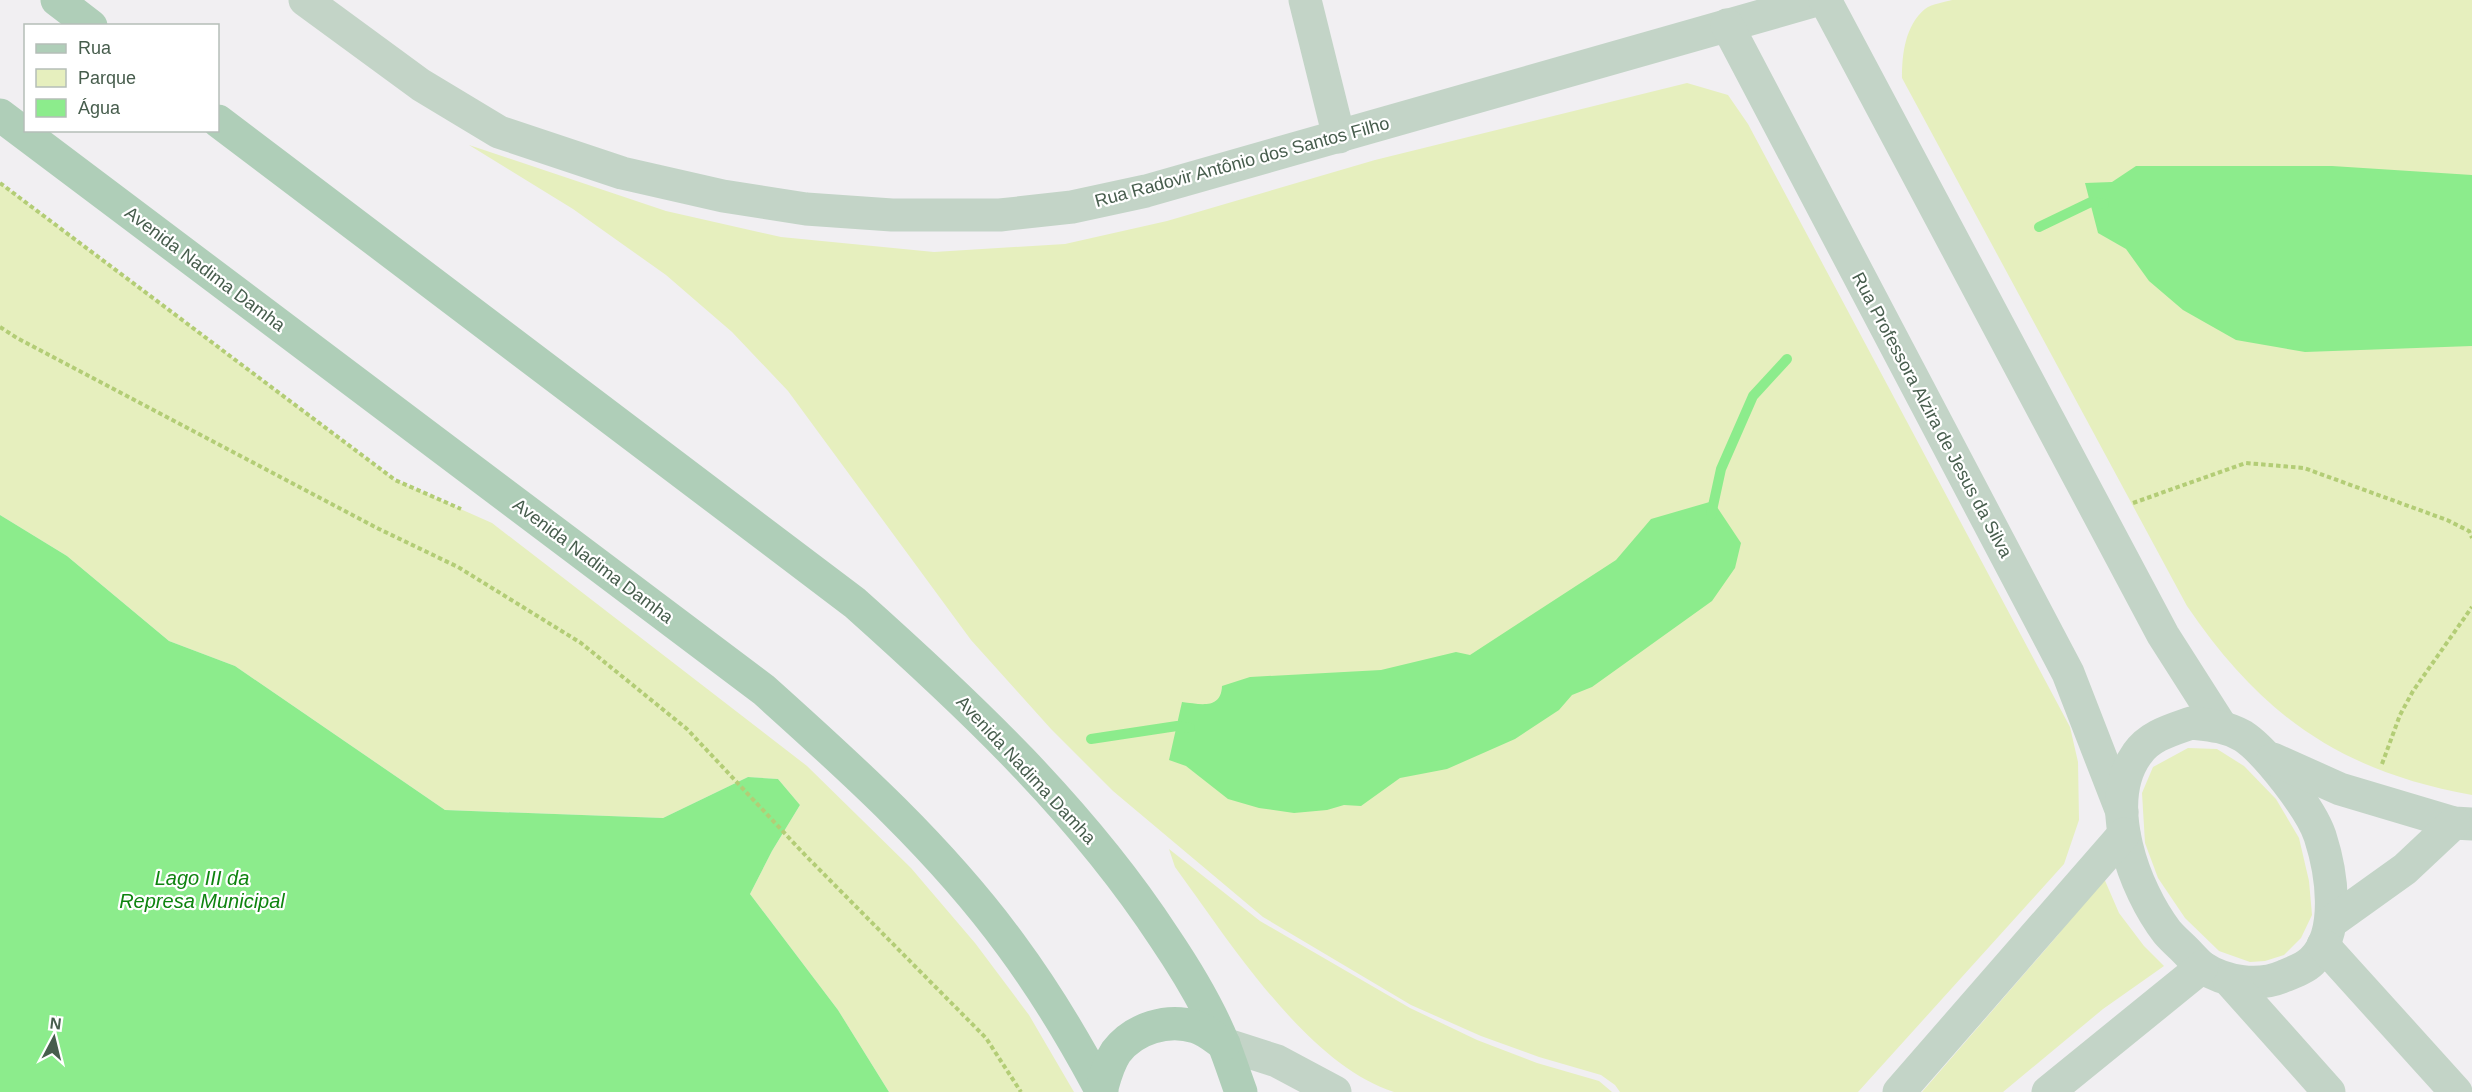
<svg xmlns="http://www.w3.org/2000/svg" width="2472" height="1092" viewBox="0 0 2472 1092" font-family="Helvetica,sans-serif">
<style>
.green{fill:#e6efbe}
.water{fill:#8cec8c}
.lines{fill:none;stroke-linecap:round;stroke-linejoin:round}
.stream{stroke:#8cec8c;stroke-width:10}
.path{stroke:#b3cd76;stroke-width:4;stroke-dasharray:4.5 3;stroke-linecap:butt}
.minor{stroke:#c3d4c7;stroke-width:33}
.major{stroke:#afceb8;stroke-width:33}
.labels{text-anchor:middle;stroke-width:4.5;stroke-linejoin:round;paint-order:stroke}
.street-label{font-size:18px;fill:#475d4d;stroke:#fff}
.water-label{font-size:20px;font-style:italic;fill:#0e840f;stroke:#fff}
</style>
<rect width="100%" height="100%" fill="#f1eff2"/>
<g class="green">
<path d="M 1952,0 L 2472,0 L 2472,795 C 2340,771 2262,716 2187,606 L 1902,78 C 1902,54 1905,26 1925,9 C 1931,4 1945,2 1952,0 Z"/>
<path d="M 1687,83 L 1728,95 L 1748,124 L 2070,727 L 2078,762 L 2079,820 L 2064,864 L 1858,1092 L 1620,1092 L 1615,1085 L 1601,1075 L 1539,1057 L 1481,1036 L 1411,1005 L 1263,917 L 1113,791 L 1051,729 L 971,640 L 788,391 L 732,332 L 666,275 L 573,209 L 469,145 L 666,211 L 781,237 L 934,252 L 1065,244 L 1167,221 L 1375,160 Z"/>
<path d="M 0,183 L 395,480 L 492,523 L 807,766 L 911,868 L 975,943 L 1029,1015 L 1074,1092 L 889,1092 L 838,1010 L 750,894 L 772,851 L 800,805 L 778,779 L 748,777 L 663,818 L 445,810 L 235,666 L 169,641 L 67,556 L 0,515 Z"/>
<path d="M 2188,748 L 2217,749 L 2244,766 L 2276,799 L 2299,838 L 2309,881 L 2312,915 L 2301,938 L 2284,955 L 2265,961 L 2250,962 L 2219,951 L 2185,918 L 2158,878 L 2145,843 L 2142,793 L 2153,767 Z"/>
<path d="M 1169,849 L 1260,921 L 1410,1008 L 1477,1040 L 1537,1063 L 1599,1081 L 1612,1092 L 1394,1092 C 1306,1064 1228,939 1175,867 Z"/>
<path d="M 2103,876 L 2119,913 L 2144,946 L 2164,966 L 2103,1009 L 2003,1092 L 1922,1092 L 2057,936 Z"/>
</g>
<g class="water">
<path d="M 2136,166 L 2332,166 L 2472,175 L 2472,346 L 2305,352 L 2236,340 L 2183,310 L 2149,281 L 2126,249 L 2098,233 L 2085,183 L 2112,182 Z"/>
<path d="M 1713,501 L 1741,543 L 1735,568 L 1712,601 L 1592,687 L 1572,695 L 1559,710 L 1515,739 L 1447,769 L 1400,778 L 1361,806 L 1344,805 L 1327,810 L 1294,813 L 1259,808 L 1228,799 L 1186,766 L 1169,760 L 1182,702 C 1200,704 1221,710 1222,686 L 1250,677 L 1381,670 L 1456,652 L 1470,655 L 1616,560 L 1651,519 Z"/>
<path d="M 0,515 L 67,556 L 169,641 L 235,666 L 445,810 L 663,818 L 748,777 L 778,779 L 800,805 L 772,851 L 750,894 L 838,1010 L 889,1092 L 0,1092 Z"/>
</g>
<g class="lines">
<g class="stream">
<path d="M 2039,227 L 2091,202 L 2104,204"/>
<path d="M 1711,515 L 1721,469 L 1753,396 L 1787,359"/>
<path d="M 1091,739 L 1177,726 L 1190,728"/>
</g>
<g class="path">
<path d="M 0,183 L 395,480 L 461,509"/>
<path d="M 0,327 L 17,338 L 379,529 L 458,567 L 581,643 L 687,729 L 806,856 L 986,1038 L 1021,1092"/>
<path d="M 2133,503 L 2246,463 L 2304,468 L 2447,520 L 2469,531 L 2472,538"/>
<path d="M 2382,764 L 2400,715 L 2413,691 L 2472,607"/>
</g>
<g class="minor">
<path d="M 305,0 L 421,85 L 499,132 L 622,173 L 723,196 L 806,209 L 892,215 L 1000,215 L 1072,207 L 1146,191 L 1817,0"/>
<path d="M 1305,0 L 1339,137"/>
<path d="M 1825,0 L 2163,635 L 2221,726"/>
<path d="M 1727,25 L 2068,673 L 2122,812"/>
<path d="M 2191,723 C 2209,725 2226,726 2243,736 C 2266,751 2311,809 2320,836 C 2331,870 2342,933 2312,961 C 2305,968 2294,972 2284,976 C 2259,987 2226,983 2202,967 C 2197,963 2191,956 2186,951 C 2180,945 2173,939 2167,932 C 2134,889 2102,803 2137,754 C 2149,736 2171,730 2191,723 Z"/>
<path d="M 2273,759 L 2340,789 L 2454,823 L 2472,824"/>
<path d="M 2331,922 L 2405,869 L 2454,823"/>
<path d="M 2323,945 L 2456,1092"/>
<path d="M 2229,980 L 2329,1092"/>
<path d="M 1224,1044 L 1277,1061 L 1335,1092"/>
<path d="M 1899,1092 L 2124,834"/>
<path d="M 2048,1092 L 2202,967"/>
</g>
<g class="major">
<path d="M 57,0 L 91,26"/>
<path d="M 0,115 L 764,690 C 851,768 941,849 1011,945 C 1045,991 1075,1041 1102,1092"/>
<path d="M 218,121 L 855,603 C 968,704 1081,810 1164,937 C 1187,971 1209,1007 1224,1045 C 1230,1060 1235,1076 1241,1092"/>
<path d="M 1101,1091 C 1105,1077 1108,1064 1116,1052 C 1134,1028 1168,1018 1196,1027 C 1206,1030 1215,1038 1224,1044"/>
</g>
</g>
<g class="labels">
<g class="street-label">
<text transform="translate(1242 162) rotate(-15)" y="6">Rua Radovir Antônio dos Santos Filho</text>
<text transform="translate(205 269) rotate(37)" y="6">Avenida Nadima Damha</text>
<text transform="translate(1932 415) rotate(62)" y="6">Rua Professora Alzira de Jesus da Silva</text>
<text transform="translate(593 561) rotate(37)" y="6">Avenida Nadima Damha</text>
<text transform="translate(1026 770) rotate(47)" y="6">Avenida Nadima Damha</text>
</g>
<g class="water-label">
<text x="202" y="885">Lago III da<tspan x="202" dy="23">Represa Municipal</tspan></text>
</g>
</g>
<rect x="24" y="24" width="195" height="108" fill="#ffffff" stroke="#b5beb8" stroke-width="1.5"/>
<rect x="36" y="44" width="30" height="9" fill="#afceb8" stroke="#b5beb8" stroke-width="1.5"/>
<text x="78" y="54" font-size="18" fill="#475d4d">Rua</text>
<rect x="36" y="69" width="30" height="18" fill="#e6efbe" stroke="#b5beb8" stroke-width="1.5"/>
<text x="78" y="84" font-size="18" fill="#475d4d">Parque</text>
<rect x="36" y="99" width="30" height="18" fill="#8cec8c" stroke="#b5beb8" stroke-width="1.5"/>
<text x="78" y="114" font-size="18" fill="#475d4d">Água</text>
<g transform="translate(54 1038) rotate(7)" stroke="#ffffff" stroke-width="4.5" paint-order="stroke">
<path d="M0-4.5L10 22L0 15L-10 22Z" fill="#475d4d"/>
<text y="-9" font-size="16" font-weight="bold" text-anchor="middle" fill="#475d4d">N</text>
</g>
</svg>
